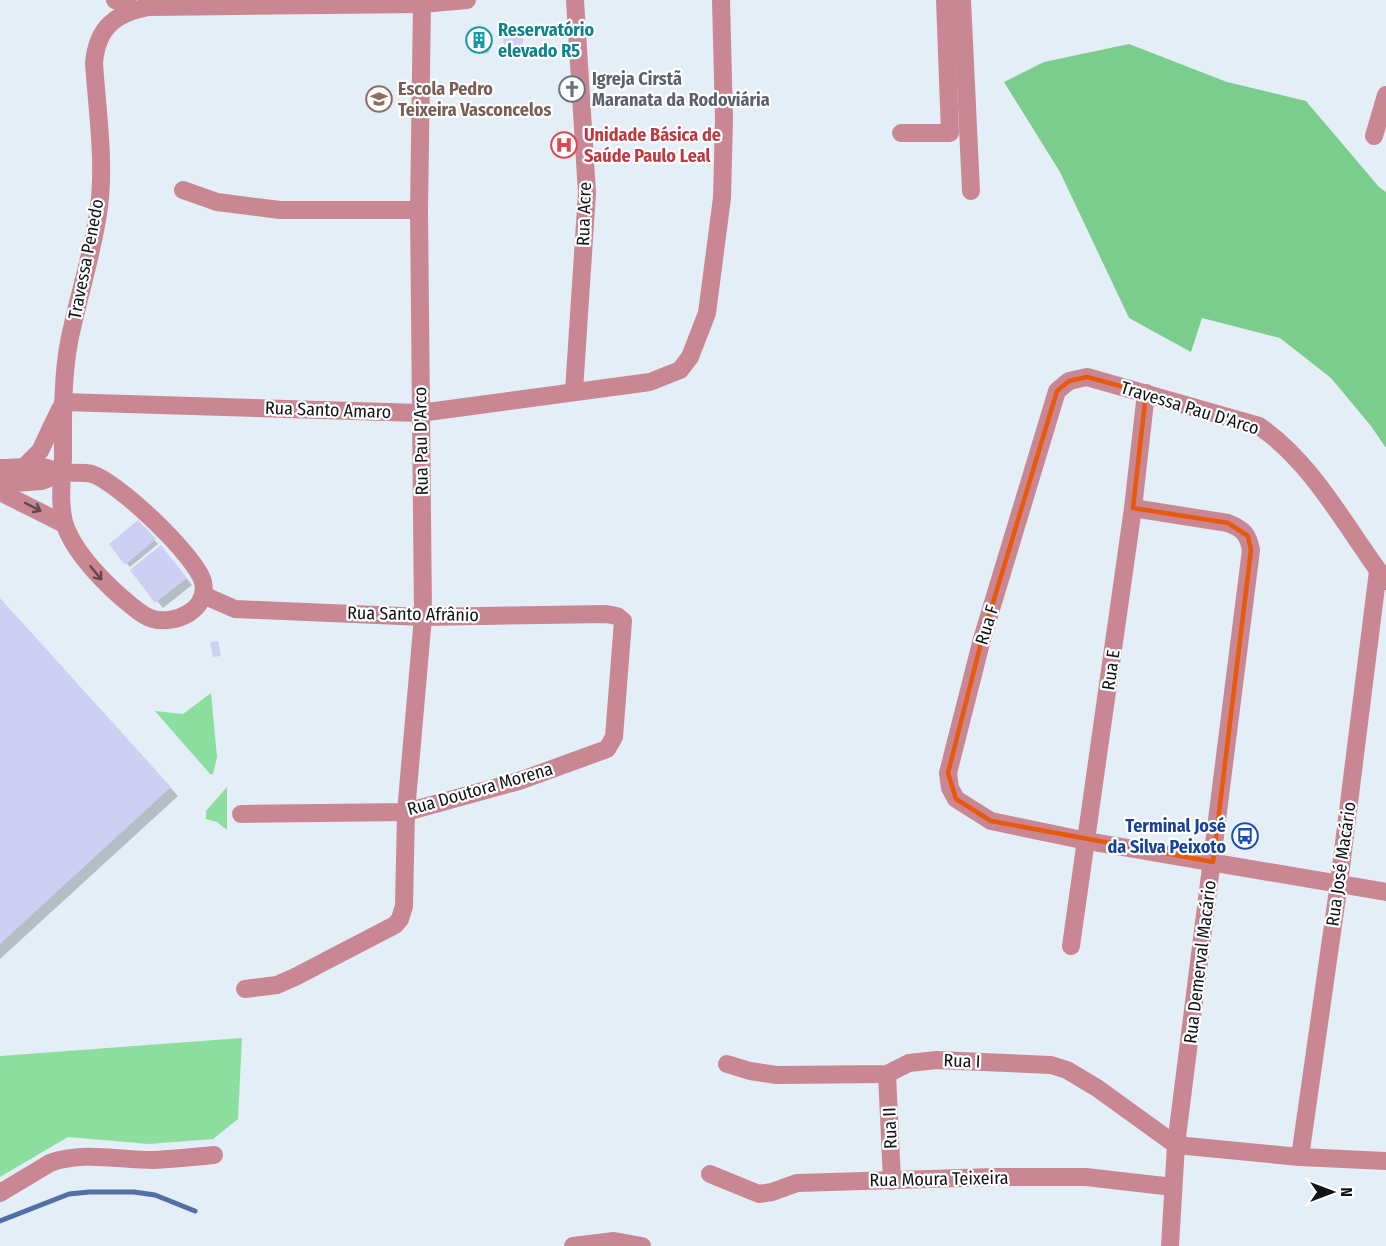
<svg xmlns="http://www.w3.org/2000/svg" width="1386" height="1246" viewBox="0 0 1386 1246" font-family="'Fira Sans Condensed',sans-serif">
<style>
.green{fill:#8cde9e}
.forest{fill:#7acd8c}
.shadow{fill:#0003}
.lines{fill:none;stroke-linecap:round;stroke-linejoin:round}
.stream{stroke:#526fa5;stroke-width:5}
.building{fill:#cdd0f3}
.minor{stroke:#c98793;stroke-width:18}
.oneway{stroke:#64484f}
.marked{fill:none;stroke:#e8590c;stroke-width:4.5;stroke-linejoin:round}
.labels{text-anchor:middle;stroke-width:4.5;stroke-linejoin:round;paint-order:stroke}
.culture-label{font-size:18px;font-weight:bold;fill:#0d838f;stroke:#fff;text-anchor:start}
.worship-label{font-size:18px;font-weight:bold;fill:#5b616d;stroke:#fff;text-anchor:start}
.education-label{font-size:18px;font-weight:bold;fill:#785e54;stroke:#fff;text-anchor:start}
.health-label{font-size:18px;font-weight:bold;fill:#be3a42;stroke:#fff;text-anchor:start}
.street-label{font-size:18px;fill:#111417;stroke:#fff}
.transit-label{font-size:18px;font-weight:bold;fill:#164399;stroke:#fff;text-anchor:end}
</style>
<rect width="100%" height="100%" fill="#e4eef7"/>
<g class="green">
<path d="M 211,693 L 217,757 L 213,774 L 210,774 L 155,711 L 183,714 Z"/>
<path d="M 227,787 L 227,830 L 217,822 L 206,819 L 206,811 Z"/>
<path d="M 242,1038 L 238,1119 L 213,1139 L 149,1144 L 68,1137 L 0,1177 L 0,1056 Z"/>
</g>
<path class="forest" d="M 1129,44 L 1227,82 L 1306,101 L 1379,187 L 1386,192 L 1386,448 L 1371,426 L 1331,378 L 1280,338 L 1202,318 L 1191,352 L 1129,318 L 1060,172 L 1004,82 L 1044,62 Z"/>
<g class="shadow">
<circle cx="514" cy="40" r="9"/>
<path d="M 479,32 L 491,41 L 492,46 L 488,53 L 479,54 L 471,45 L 471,39 L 474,34 Z"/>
<path d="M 138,522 L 158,544 L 130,567 L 127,564 Z"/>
<path d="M 161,547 L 192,585 L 163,608 L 132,570 Z"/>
<path d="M 0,600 L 178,796 L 0,959 Z"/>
</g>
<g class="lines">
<path class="stream" d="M 0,1221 L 69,1194 L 89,1192 L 134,1192 L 155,1195 L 195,1211"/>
</g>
<g class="building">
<circle cx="513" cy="39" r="10"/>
<circle cx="479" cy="41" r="10"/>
<path d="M 138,520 L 156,539 L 125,565 L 109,544 Z"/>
<path d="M 161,545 L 187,578 L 155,603 L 130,570 Z"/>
<path d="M 0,598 L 171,787 L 0,944 Z"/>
<path d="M 218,641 L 221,656 L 213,657 L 210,642 Z"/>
</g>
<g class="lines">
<g class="minor">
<path d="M 115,0 L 135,10"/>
<path d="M 962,0 L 971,191"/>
<path d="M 901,133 L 950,133 L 945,0"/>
<path d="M 1374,136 L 1386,95"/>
<path d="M 183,190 L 217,202 L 280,210 L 419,210"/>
<path d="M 574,391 L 587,193 L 575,0"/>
<path d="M 63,402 L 420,413 L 650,382 L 680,370 L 690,357 L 707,313 L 722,198 L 724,119 L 721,0"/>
<path d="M 24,467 L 40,451 L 60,409"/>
<path d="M 0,468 C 13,468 28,466 42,467 C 49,468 56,472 64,473 C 73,473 83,472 92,474 C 118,482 196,556 203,582 C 209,610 175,625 153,619 C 145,617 139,612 133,607 C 109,588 73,553 64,522 C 59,501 62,479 63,458 C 63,419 62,380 69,342 C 78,297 93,253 99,207 C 105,161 97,109 94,63 C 97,28 115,13 149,7 L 422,4 L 467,0"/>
<path d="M 0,484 L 42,481 L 62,473"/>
<path d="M 0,492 L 64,524"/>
<path d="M 1133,508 L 1228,523 C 1243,529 1248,534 1251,550 L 1176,1145 L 1170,1246"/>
<path d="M 1386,581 C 1346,528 1314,464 1259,426 L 1087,377 L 1069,381 L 1057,391 L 982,639 L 948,773 L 950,788 L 956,799 L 991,821 L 1087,841 L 1386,892"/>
<path d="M 203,595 L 235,609 L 423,617 L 606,614 L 617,616 L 623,621 L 614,737 L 607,749 L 519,781 L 406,812 L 241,814"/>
<path d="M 1071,946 L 1133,508 L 1146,393"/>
<path d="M 245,989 L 277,985 L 295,977 L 395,925 L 400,919 L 404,906 L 406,812 L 423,617 L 419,210 L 422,4"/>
<path d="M 727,1064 L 750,1071 L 777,1075 L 887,1074 L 909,1063 L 937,1060 L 1051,1065 L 1067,1070 L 1097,1088 L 1176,1145 L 1300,1157 L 1386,1161"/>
<path d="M 887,1074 L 892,1181"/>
<path d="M 1300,1157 L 1339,883 L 1378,571"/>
<path d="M 710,1174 L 759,1194 L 772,1192 L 797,1183 L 995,1177 L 1086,1177 L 1173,1187"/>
<path d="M 0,1193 L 50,1163 C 83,1151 119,1160 153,1160 C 173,1159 194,1157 214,1155"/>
<path d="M 573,1246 L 614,1241 L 642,1246"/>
</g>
</g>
<defs><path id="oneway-shaft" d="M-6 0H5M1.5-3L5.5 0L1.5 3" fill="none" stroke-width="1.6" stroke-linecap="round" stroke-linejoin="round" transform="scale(1.5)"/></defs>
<g class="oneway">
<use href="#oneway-shaft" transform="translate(33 507) rotate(27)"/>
<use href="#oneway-shaft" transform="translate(96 573) rotate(51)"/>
</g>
<path class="marked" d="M 1087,377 L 1146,393 L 1133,508 L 1228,523 L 1248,536 L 1251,550 L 1213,862 L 991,821 L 956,799 L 948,773 L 982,639 L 1057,391 L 1069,381 Z"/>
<defs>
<g id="building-ring" transform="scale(1.35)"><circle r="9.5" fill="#fff" stroke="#0f9aa8" stroke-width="1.5"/><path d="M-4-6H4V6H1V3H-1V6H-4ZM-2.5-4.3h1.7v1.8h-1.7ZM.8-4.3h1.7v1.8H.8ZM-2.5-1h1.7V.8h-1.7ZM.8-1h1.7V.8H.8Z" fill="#0f9aa8"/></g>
<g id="church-ring" transform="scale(1.35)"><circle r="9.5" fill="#fff" stroke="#6b7280" stroke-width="1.5"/><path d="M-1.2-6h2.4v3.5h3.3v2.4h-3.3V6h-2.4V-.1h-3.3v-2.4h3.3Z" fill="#6b7280"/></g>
<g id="school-ring" transform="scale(1.35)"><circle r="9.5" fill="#fff" stroke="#8d6e63" stroke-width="1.5"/><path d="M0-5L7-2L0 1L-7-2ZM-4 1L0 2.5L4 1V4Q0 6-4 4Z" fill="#8d6e63"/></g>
<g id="hospital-ring" transform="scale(1.35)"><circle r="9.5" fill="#fff" stroke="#e0444e" stroke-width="1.5"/><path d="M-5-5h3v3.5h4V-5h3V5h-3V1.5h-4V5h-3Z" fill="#e0444e"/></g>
<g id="bus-ring" transform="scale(1.35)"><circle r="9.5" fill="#fff" stroke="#1a4fb4" stroke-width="1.5"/><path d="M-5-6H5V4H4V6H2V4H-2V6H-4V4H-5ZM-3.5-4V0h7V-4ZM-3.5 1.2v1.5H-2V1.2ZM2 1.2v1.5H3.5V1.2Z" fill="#1a4fb4"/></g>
</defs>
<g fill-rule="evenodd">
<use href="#building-ring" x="479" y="40"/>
<use href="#church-ring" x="572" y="89"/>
<use href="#school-ring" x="379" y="99"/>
<use href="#hospital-ring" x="564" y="145"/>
<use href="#bus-ring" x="1245" y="836"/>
</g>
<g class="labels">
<g class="culture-label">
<text x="498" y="36">Reservatório<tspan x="498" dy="21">elevado R5</tspan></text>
</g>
<g class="worship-label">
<text x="592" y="85">Igreja Cirstã<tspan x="592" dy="21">Maranata da Rodoviária</tspan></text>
</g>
<g class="education-label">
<text x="398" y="95">Escola Pedro<tspan x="398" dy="21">Teixeira Vasconcelos</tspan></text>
</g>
<g class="health-label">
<text x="584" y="141">Unidade Básica de<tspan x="584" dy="21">Saúde Paulo Leal</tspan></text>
</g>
<g class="street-label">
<text transform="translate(584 214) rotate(-88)" y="6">Rua Acre</text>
<text transform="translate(86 259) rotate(-79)" y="6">Travessa Penedo</text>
<text transform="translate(1190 408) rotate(17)" y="6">Travessa Pau D'Arco</text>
<text transform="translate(328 410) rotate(2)" y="6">Rua Santo Amaro</text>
<text transform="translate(421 441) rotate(-91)" y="6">Rua Pau D'Arco</text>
<text transform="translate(413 614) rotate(1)" y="6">Rua Santo Afrânio</text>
<text transform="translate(987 625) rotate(-73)" y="6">Rua F</text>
<text transform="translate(1111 670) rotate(-82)" y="6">Rua E</text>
<text transform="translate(480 789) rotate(-16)" y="6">Rua Doutora Morena</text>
<text transform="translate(1341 864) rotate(-82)" y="6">Rua José Macário</text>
<text transform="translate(1200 962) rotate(-83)" y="6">Rua Demerval Macário</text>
<text transform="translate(962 1061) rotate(2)" y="6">Rua I</text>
<text transform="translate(890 1128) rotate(-92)" y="6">Rua II</text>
<text transform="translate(939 1179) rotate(-1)" y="6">Rua Moura Teixeira</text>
</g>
<g class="transit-label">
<text x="1226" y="832">Terminal José<tspan x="1226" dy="21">da Silva Peixoto</tspan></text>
</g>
</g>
<g transform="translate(1332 1192) rotate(90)" stroke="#ffffff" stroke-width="4.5" paint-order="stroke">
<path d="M0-4.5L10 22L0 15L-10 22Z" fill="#111417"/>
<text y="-9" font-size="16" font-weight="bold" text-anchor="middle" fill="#111417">N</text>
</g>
</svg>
